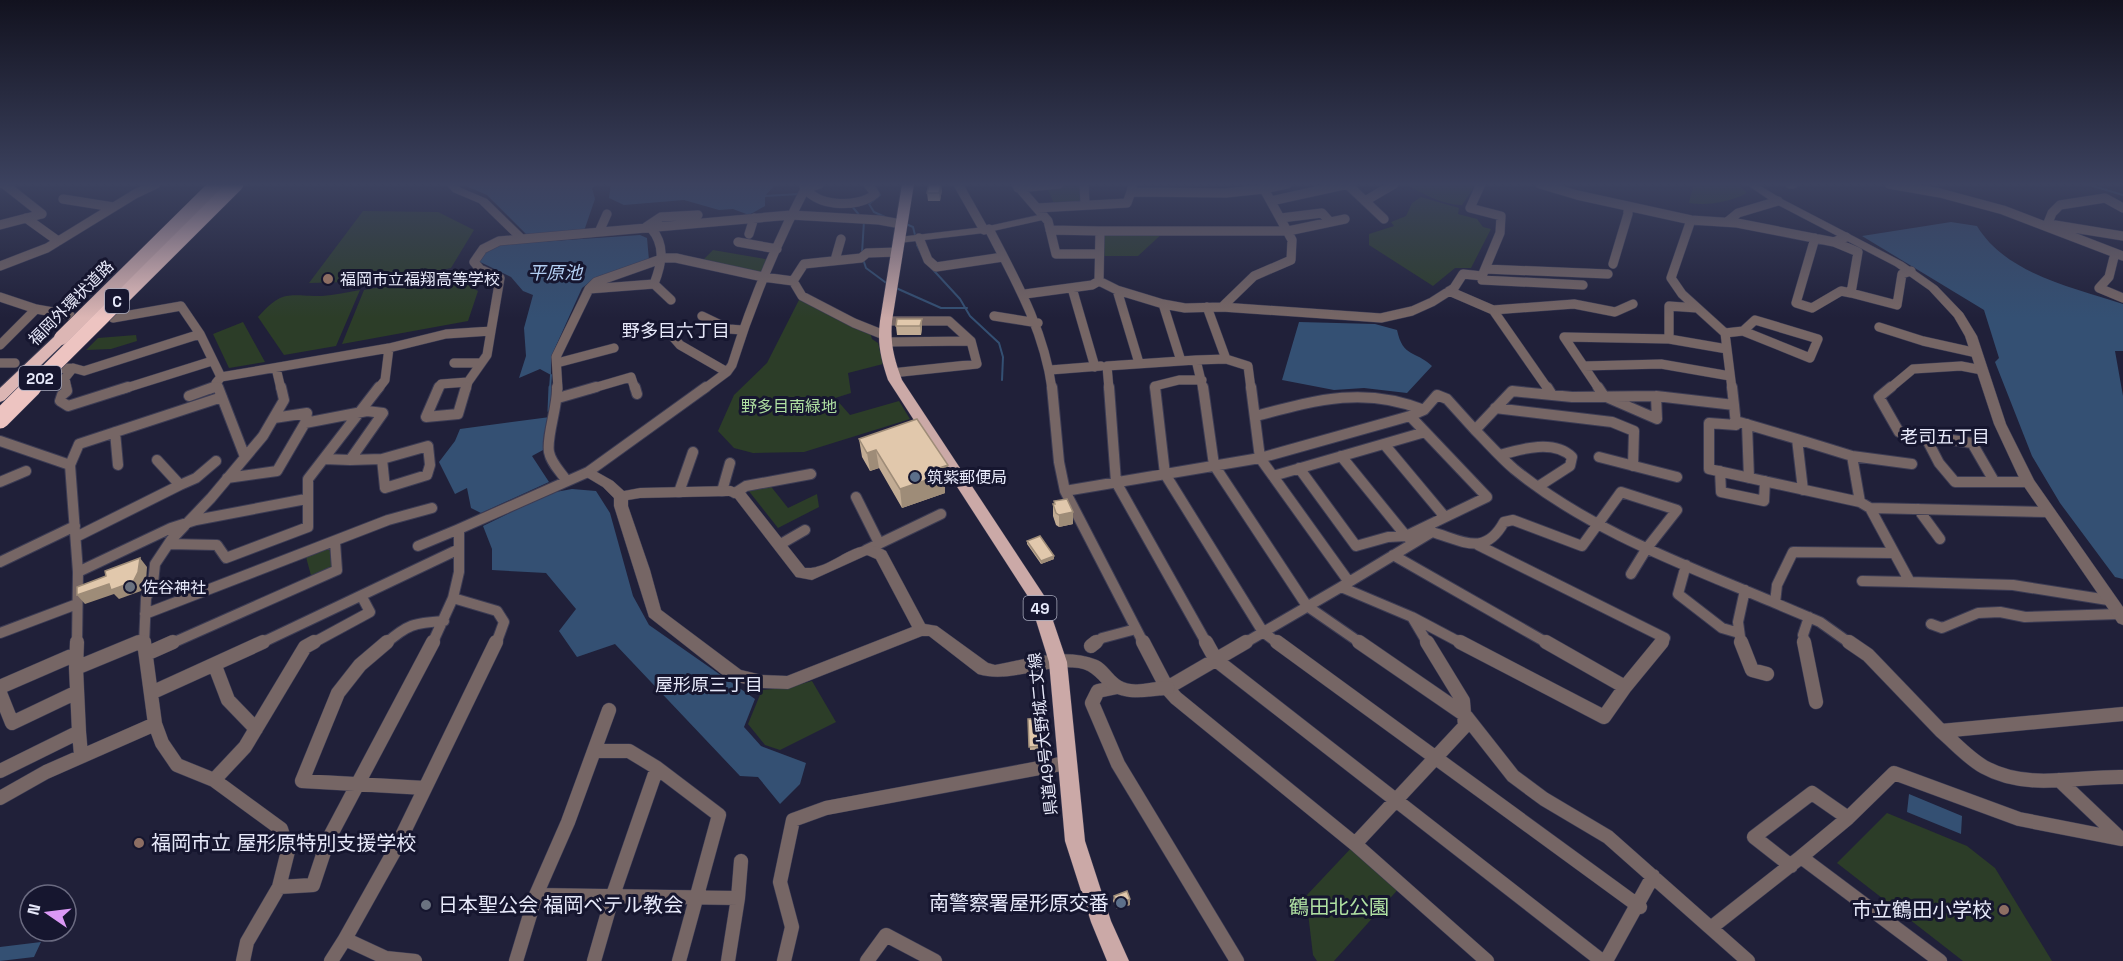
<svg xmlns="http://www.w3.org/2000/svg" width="2123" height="961" font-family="'Space Grotesk','Noto Sans JP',sans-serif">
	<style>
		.green { fill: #2c3d28 }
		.water { fill: #345073 }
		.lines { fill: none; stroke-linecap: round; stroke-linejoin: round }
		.stream-far1 { stroke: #345073; stroke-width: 2 }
		.stream { stroke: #345073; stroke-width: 3 }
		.minor-far2-casing { stroke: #3c3c54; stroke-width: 10 }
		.minor-far1-casing { stroke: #3c3c54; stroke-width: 12 }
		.minor-casing { stroke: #3c3c54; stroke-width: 15 }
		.tertiary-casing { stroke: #3c3c54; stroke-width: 1 }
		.primary-casing { stroke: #3c3c54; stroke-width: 1 }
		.trunk-casing { stroke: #3c3c54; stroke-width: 2 }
		.minor-far2 { stroke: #766665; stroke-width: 9 }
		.minor-far1 { stroke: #766665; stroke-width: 10 }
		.minor { stroke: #766665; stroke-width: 14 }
		.tertiary { fill: #766665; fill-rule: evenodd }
		.primary { fill: #cba9a7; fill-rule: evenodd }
		.trunk { fill: #dcb6b4; fill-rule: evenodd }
		.trunk-bridge-casing { stroke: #3c3c54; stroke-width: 15; stroke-linecap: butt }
		.motorway-bridge-far1-casing { stroke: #3c3c54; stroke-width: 16; stroke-linecap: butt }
		.motorway-bridge-casing { stroke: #3c3c54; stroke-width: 20; stroke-linecap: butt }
		.trunk-bridge { stroke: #dcb6b4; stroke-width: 14 }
		.motorway-bridge-far1 { stroke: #edc4c1; stroke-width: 15 }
		.motorway-bridge { stroke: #edc4c1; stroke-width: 19 }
		.wall { fill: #c2ac94 }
		.shaded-wall { fill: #9e8c78 }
		.building { fill: #e1c8ac; stroke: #9e8c78; stroke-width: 1.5 }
		.education-dot { fill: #8d6e63; stroke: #16162f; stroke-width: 2 }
		.service-dot { fill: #5c6f8a; stroke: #16162f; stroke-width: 2 }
		.worship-dot { fill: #6b7280; stroke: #16162f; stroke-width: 2 }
		.labels { text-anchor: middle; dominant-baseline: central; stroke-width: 6; stroke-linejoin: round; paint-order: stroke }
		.shield { fill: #16162f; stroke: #a8aabd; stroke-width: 1.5 }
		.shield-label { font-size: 15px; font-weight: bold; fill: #e7e9fa }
		.poi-label { font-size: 16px; fill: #e7e9fa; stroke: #16162f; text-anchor: start }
		.street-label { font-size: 16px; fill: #e7e9fa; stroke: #16162f }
		.park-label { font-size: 16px; fill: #afe0a2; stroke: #16162f }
		.water-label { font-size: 18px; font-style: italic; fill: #b4d0f4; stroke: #16162f }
		.neighbourhood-label { font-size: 18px; fill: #e7e9fa; stroke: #16162f }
		.near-poi-label { font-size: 20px; fill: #e7e9fa; stroke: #16162f; text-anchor: start }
		.near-park-label { font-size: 20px; fill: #afe0a2; stroke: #16162f }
	</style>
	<rect width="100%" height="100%" fill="#202039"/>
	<path class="green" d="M1059,184H1085V204L1055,206L1046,185Z
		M1405,184H1476L1462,205C1442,205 1422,193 1405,184Z
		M1690,184H1737L1747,193C1730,202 1708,206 1689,203L1693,187Z
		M1421,197L1459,208L1458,214L1477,219L1483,227L1491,229L1471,268H1455L1433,286L1369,245V234L1394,226L1391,222L1406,216L1412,203Z
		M363,211L438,212L474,230L451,268L385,281L309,283Z
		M1100,231H1165L1138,256H1099Z
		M713,250L771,260L763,277L700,263Z
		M450,275L478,291L468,321L342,344L364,290Z
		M360,290L336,346L284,355L258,317C283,289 287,296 322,296C334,295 348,292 360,290Z
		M800,298L870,332L872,339L878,343L883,364L848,373L851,393L835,398L850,415L899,401L910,419L804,452L753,453L734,448L718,431L734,395L767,363Z
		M243,322L265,362L229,368L213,334Z
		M136,335L137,341L111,349L86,350L98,338Z
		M769,484L788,508L817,494L819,507L778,528L748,490Z
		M329,548L333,565L328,572L312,579L306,557Z
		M812,681L836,722L780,750L765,745L748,724L762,690L786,688Z
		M1887,813L1967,846L1995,868L2052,961H1963L1837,863Z
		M1355,844L1401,886L1334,961H1317L1313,955L1306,896Z"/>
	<path class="water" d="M461,184H599L592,188L595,199L584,231L527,235L487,195Z
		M611,184H782L775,185L765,196V206L749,215L733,209L719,210L684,200L624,205L609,198Z
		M1951,222L1977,226C2006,274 2072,287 2123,304V351H2115L2123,396V579L2115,577L2060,503L2032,456L1995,362L1999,358L1984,310L1862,236Z
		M640,235L647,238L649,260L595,278L582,288L551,357V375L540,369L519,378L526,356L524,328L533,295L523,291L511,277L478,261L484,251L493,245Z
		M1299,322L1375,324L1397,330C1403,358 1415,350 1432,366L1407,393L1364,388L1334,390L1282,380Z
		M550,417L543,450L532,456L549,482L481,513L471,508L467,488L455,494L439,462L455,441L460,429Z
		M572,489L596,491L610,513L633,596L649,625L755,699L744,727L761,746L806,763L800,784L780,804L758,777L740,776L615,644L577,657L559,631L576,609L546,573L492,570V549L483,526L550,493Z
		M1909,794L1962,816L1961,834L1907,812Z
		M41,942L34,957L0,961V947Z"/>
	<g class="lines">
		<path class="stream-far1" d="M873,184L880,195L869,204L874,212L885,217
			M2086,184L2123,195
			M765,196L799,194
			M851,205L860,216
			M906,224L913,227L916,239
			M917,245L925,261L960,299L970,316L999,343L1003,357L1002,380
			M862,253L864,221
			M863,259L866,268L889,285
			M896,288L941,308H967
			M550,389L551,375"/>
		<path class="stream" d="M549,411L550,387"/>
		<g class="minor-far2-casing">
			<path id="minor-far2" d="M4,184L42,214
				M803,184C812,207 858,209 875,194L868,184
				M958,184L984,230
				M1016,184L1048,221L1056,254H1099
				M1084,184L1085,204
				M1133,184L1131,192L1226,193L1264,189
				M1347,184L1384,219
				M1540,184L1577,195L1691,220L1737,223L1834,242L1846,237
				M1790,184H1793
				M1889,184L1940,193L2003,210L2123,256
				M1018,188L1059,184
				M63,199L113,207
				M1271,201L1348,184
				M1365,201L1394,184
				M1037,208L1127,203L1131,192
				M26,218L58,241
				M1281,218L1322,213L1330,222
				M1691,220L1671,278L1682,294L1725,333L1732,389
				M1727,222L1738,213L1778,201
				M2048,223L2052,213L2060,205L2105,198L2123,208
				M0,225L42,214
				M2055,225L2123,236
				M646,227L661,217L698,215
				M651,228C666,246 662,263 654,284
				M989,229C1016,281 1044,330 1052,389
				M1050,230L1100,231L1099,281L1117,290L1163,304L1181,361L1196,360L1203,389
				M1100,231H1288L1345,219
				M599,232L607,214
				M749,234L754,218
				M919,238L928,260L936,267L1003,257
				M1815,238L1796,303L1812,308L1841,291L1851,293L1858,252L1834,242
				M738,242L777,249
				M2115,253L2109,277L2099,288L2123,298
				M835,260L841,239
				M1613,264L1628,214V206
				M0,266L47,248L135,194L156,184
				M1485,269L1608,274
				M1482,276V280L1583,285
				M793,281L802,296L854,323L884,335
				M1072,288L1095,367
				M589,289L654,284L671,300
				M1117,290L1139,363
				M1449,291L1493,310L1548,389
				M1851,293L1897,305L1902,274L1911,271
				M1025,294L1092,285L1099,281
				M0,297L36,309L0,345
				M1163,304L1185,308L1222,307L1254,276L1291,260L1292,240L1264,189L1287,184
				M1222,307L1381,318L1412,311L1432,302L1454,288L1463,274L1482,276L1500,233L1501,216L1470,208L1481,184
				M36,309L70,315
				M1493,310L1574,304L1615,312L1633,304
				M702,316L729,329L742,330
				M994,316L1038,323
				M113,318L181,306L200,334L221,377L389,348L446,334L491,331L500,278L480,269L474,262L483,249L499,241L791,215L879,220L901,224
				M1755,320L1818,339L1810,358L1743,331Z
				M886,321H949L971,341L977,364L892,373
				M1879,327L1923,341L1977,353
				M667,330L680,345L727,372
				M1725,333L1743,331
				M1669,339V306L1697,308
				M884,342L971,341
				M1226,359L1248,366L1251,389
				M1196,360L1226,359L1207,307
				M0,363H15
				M454,363H481
				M557,363L614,348
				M1584,366L1661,364L1730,376
				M276,368L281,389
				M49,369L73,368L84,371L200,334
				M1050,370L1101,366
				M468,382L487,355L491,331
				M67,389L65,378L73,368
				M123,389L212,361
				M210,389L217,386
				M218,389L216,383L221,377
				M378,389L385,380L389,348
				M438,389L441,384L468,382
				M466,389L468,382
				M558,389L556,357L589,289L596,282L664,258H676L763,277L793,281L804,264L861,258L867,253L898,252
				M590,389L631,377L635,389
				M704,389L727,372L732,365C751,304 775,246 805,189L819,184
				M1109,389L1107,366L1181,361
				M1155,389V386L1179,380H1202
				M1599,389L1564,337L1669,339L1727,349
				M1889,389L1913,369L1961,366L1982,370"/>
		</g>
		<g class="minor-far1-casing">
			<path id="minor-far1" d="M66,387L67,391L62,395L60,401L68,406L128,387
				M218,387L245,457
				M439,387L426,417L458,414L466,387
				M557,387C558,406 546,437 549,452C551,463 560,471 566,480
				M635,387L637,394
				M1052,387L1059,462L1065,491L1144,644
				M1109,387L1116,482L1207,644
				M1155,387L1165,474L1263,632L1279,644
				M1203,387L1214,465L1307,606L1362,644
				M1251,387L1260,458L1349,582L1341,587L1412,617L1428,644
				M1547,387L1552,395
				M1598,387L1604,396L1657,419L1656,396
				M1732,387L1734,405
				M1891,387L1879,397L1899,432
				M189,396L214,387
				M558,398L596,387
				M1495,408L1612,422L1634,431L1633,466
				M1256,416C1316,400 1364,386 1424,410
				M1410,416L1487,497L1406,536L1414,542
				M274,418L307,413L305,423
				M1736,421L1797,439L1803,490
				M1747,424L1749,478
				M1475,430C1488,443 1500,457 1514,469C1590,531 1685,565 1775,603L1777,585L1793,552L1894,553
				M115,432L118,465
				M1797,439L1852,456L1912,464
				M0,441L70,465L79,444L222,397
				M1384,444L1445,517
				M428,446L430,465L427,475L385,488L382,459Z
				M1500,455C1521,449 1554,439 1572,457L1570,466L1539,486
				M1341,456L1406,536
				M1852,456L1860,502
				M1599,457L1677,477
				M350,460L382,459
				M70,465L78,572
				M1299,468L1356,546L1388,537L1406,536
				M1720,471L1721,492L1764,501L1765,481
				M1273,476L1425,432
				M227,478L277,471L305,423L367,411L383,413L350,460L324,459
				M1994,481L1972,443L1925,436L1939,463L1955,482H2028
				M0,482L26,471
				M180,485L196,478L216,461
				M722,491L730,463
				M1065,491L1260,458L1410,416L1424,410L1437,395L1447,399L1475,430L1512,391L1572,397L1656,396L1734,405L1736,425L1709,423V469L1860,502L1870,508L2048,512
				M679,492L693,452
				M735,493L746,486L811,474
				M856,497L879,543
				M1870,508L1910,582L2013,585L2108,600
				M1918,509L1940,539
				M76,537L180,485L157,460
				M169,544L217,545L226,558L308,527V479L379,387
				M779,545L805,530
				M1478,545L1665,638L1660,644
				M418,546L459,529
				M459,549V572L453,598L497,611L504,622L496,644
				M866,550L941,514
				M1393,555L1549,644
				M0,562L75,526
				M1686,565L1678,594L1722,628L1739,633
				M1862,581L1910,582
				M1349,582L1432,532C1463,541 1485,557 1504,522L1513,520L1582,546L1621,492L1677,510L1647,548L1631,574
				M1775,603L1820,622L1851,644
				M145,614L388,520L432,508
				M1412,617L1463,644
				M1931,624L1942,628L1978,613L2000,612L2025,617L2119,614
				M0,633L77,604
				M77,644L78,572L171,528L196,520L306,499
				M135,644L144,640
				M144,644L146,598L153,583L155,564L171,540L211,498L263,436L284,400L281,387
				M170,644L337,570L335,542
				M259,644L459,549V529L588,472L706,387
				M311,644L370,612L362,597
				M385,644C408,624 414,623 444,621
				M432,644L453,598
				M1094,644L1102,638L1136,629
				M1243,644L1341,587
				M1741,644L1738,622L1745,590
				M1805,644L1803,635L1809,617"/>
		</g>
		<g class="minor-casing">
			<path id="minor" d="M77,642L76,668L139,642
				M144,642L155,724L162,743L177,765L214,780L281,829L288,851L279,887L247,942L243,961
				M387,642L360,665L338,693L302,781L425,788
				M1143,642L1167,688L1176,698L1355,844
				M1206,642L1216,660L1602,961
				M1277,642L1640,907
				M1359,642L1465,715L1513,776L1544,799L1608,837L1748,961
				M1427,642L1463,701L1465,726L1355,844L1487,961
				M1460,642L1604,717L1625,687L1546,642
				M1741,642L1752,670L1767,674
				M1804,642L1816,702
				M1849,642L1868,655L1941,731L2123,714
				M1091,646L1096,642
				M146,654L173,642
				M215,666L228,700L256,729
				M0,687L76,654
				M1117,687L1098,691L1092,703L1118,764L1237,961
				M1625,687L1662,642
				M1167,688L1246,642
				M0,693L12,723L77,692
				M151,693L263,642
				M1941,731C1955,743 1968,758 1984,767C2027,791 2077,776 2123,777
				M79,732L81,755
				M594,751H629L657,768L719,815L679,961
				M0,771L79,732L76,668
				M214,780L245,747L305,647L314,642
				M2059,780L2120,838
				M0,798L46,772L155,724
				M1801,857L1848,818L1894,773L2019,819L2121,839
				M1791,866L1754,837L1812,793L1848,818
				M279,887L313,885L328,840L433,642
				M536,895L738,898L728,961
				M738,898L741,861
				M1712,927L1801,857L1940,961
				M345,939L396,848L496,642
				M331,961L345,939L386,958L415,961
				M516,961L536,895L568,822L609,710
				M594,961L613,895L657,768
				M784,961L792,927L780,882L793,820L826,808L1066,763
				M867,961L886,935L935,961
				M1606,961L1653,876"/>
		</g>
		<g class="tertiary-casing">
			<path id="tertiary" d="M0,184H11L0,188Z
				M446,184H456L461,188L487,199L525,236V240H517L479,203L453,192Z
				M1746,184H1757L1782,199L1903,262L1937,286L1963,313L1977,336L2006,424L2034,480L2123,607V625L2118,623L2021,482L1994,424L1965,336L1954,317L1929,290L1895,266L1774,203Z
				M1043,214L1047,215V219L984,233L899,243L894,240L899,237L984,227Z
				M588,467L613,481L624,491L640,488L731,486L745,492L805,568C834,570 857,532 886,551L925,624L937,626L988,663L995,665C1028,659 1064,647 1097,660C1109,665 1114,680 1126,683C1141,688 1158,678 1173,683L1175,688L1173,693L1167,695C1148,696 1125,702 1109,689C1098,681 1093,670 1079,668C1046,663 1010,684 978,674L929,636H922L788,689L762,688L729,680L649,617L614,506V498L603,487L583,475L581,472ZM729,496L735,498L796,577L812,580L867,555L876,559L912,627L787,676L762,675L741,670L661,610L650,570L628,506V500L640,498Z"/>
		</g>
		<g class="primary-casing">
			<path id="primary" d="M902,184H914L892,321C890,343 894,359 902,380L1045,597L1067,662L1085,841L1111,921L1129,961H1107L1091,922L1065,841L1049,662L1029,598L888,380C881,359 877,343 880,321Z"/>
		</g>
		<g class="trunk-casing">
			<path id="trunk" d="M61,334L66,335L68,338L66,341L5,400L0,402V388L56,335Z"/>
		</g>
		<use href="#minor-far2" class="minor-far2"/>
		<use href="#minor-far1" class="minor-far1"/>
		<use href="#minor" class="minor"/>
		<use href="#tertiary" class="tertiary"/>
		<use href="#primary" class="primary"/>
		<use href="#trunk" class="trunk"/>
		<g class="trunk-bridge-casing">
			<path id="trunk-bridge" d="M61,338L217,184"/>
		</g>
		<g class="motorway-bridge-far1-casing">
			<path id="motorway-bridge-far1" d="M30,389L236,184"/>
		</g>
		<g class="motorway-bridge-casing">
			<path id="motorway-bridge" d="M0,419L32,387"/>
		</g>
		<use href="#trunk-bridge" class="trunk-bridge"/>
		<use href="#motorway-bridge-far1" class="motorway-bridge-far1"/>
		<use href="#motorway-bridge" class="motorway-bridge"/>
	</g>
	<path class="wall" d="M942,190L940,201H928L927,193Z
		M922,319V328L921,335H897L896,326Z
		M859,439L949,483L945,485V493L902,508L879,468L870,471L862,457Z
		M1054,501L1073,524L1059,527L1056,525L1053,516V504H1054Z
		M1027,541L1054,559L1041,564L1027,544Z
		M1047,718L1049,749L1030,750L1028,719Z
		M1114,896L1130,905L1117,909L1113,901Z"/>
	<path class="shaded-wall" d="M941,184L942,190L940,201L939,193Z
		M922,319V328L921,335L920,326Z
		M876,450L879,468L870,471L867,453Z
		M948,465L949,483L945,485V493L902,508L900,489L939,468Z
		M1073,512V524L1059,527V515Z
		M1054,556V559L1041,564V561Z
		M140,558L147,567L146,581L141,591L119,599L114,594L85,604L77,595Z
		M1130,899V905L1117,909V904Z"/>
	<path class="building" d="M929,184H941L939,193H927Z
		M897,319H922L920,326H896Z
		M917,419L948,465L939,468L944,474L900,489L876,450L867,453L859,439Z
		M1067,499L1073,512L1059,515L1056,513L1053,504H1055L1054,501Z
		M1040,536L1054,556L1041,561L1027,541Z
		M140,558L138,572L133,582L111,590L109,584L77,595V587L106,576L105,571Z
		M1047,718L1049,746L1029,747L1028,719Z
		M1127,891L1130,899L1117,904L1114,896Z"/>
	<linearGradient id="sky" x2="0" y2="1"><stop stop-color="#12121f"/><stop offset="0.58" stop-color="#3c425f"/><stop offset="1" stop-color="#3c425f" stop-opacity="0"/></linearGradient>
	<rect width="2123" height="318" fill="url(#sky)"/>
	<g class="education-dot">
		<circle cx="328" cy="279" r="6"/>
		<circle cx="139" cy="843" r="6"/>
		<circle cx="2004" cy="910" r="6"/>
	</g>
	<g class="service-dot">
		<circle cx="915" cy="477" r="6"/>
		<circle cx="1121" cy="903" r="6"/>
	</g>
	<g class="worship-dot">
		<circle cx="130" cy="587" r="6"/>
		<circle cx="426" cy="905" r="6"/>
	</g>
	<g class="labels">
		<g class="shield">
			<rect x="105" y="289" width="24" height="24" rx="4.5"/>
			<rect x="19" y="366" width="42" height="24" rx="4.5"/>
			<rect x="1023.5" y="596" width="33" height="24" rx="4.5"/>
		</g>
		<g class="shield-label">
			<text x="117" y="301">C</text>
			<text x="40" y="378">202</text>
			<text x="1040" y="608">49</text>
		</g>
		<g class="poi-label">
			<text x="340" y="279">福岡市立福翔高等学校</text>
			<text x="927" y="477">筑紫郵便局</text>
			<text x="142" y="587">佐谷神社</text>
		</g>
		<g class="street-label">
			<text transform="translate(71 303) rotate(-45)">福岡外環状道路</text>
			<text transform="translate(1043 734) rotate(-96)">県道49号大野城二丈線</text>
		</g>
		<g class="park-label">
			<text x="789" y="406">野多目南緑地</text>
		</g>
		<g class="water-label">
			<text x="555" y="272">平原池</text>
		</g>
		<g class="neighbourhood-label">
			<text x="676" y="330">野多目六丁目</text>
			<text x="1945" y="436">老司五丁目</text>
			<text x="709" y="684">屋形原三丁目</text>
		</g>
		<g class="near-poi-label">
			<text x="151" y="843">福岡市立 屋形原特別支援学校</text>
			<text x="1109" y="903" text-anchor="end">南警察署屋形原交番</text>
			<text x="438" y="905">日本聖公会 福岡ベテル教会</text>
			<text x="1992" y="910" text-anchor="end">市立鶴田小学校</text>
		</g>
		<g class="near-park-label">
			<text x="1339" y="907">鶴田北公園</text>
		</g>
	</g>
	<g transform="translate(48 913) rotate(284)"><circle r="28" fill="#16162f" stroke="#6a6a80" stroke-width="1.5"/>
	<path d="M0-4.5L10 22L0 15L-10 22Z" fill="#db99f5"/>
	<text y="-9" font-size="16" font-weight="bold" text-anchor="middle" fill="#e7e9fa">N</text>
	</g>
</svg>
